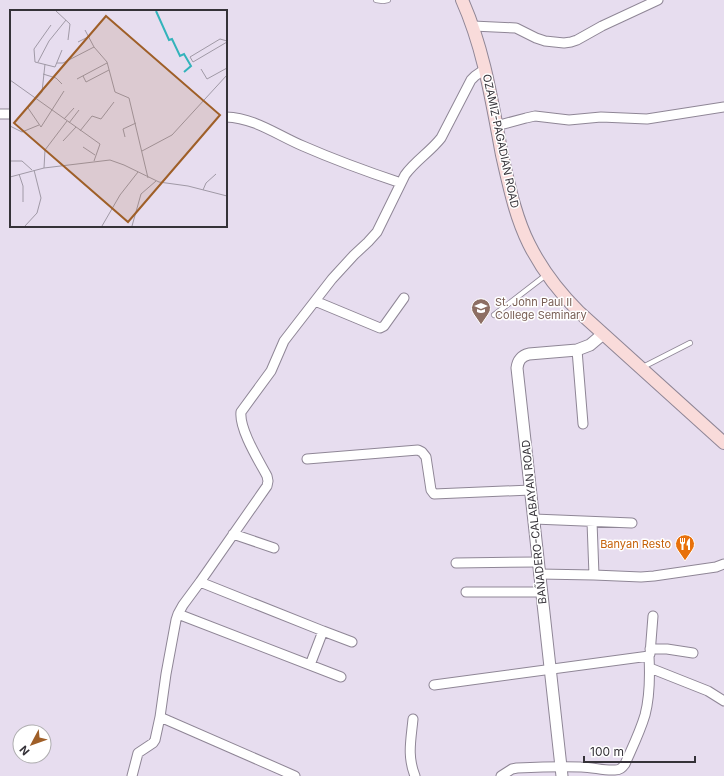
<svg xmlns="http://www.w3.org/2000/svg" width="724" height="776" font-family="Inter,sans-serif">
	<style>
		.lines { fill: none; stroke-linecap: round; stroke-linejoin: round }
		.service-casing { stroke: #8f8696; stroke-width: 6 }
		.minor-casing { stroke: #8f8696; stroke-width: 11 }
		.tertiary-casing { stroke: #8f8696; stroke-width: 13 }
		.secondary-casing { stroke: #8f8696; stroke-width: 14 }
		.service { stroke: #fff; stroke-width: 4.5 }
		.minor { stroke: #fff; stroke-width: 9 }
		.tertiary { stroke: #fff; stroke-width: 11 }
		.secondary { stroke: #f9dbda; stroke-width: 12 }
		.labels { text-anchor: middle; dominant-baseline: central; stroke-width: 3; stroke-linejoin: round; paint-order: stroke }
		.street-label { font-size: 11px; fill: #353238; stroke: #fff }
		.education-label { font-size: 11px; fill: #785e54; stroke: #fff; text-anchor: start }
		.food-label { font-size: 11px; fill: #c56008; stroke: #fff; text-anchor: end }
		.inset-river { fill: none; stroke: #33b3bb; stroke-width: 2 }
		.inset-road { fill: none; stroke: #a099a6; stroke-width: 1 }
		.view { fill: #9f5f28; fill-opacity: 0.15; stroke: #9f5f28; stroke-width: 2 }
		.inset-edge { fill: none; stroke: #353238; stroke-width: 2 }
	</style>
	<rect width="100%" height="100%" fill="#e7ddef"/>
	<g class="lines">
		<g class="service-casing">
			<path id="service" d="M376,0L383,1L388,0
				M494,315L546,275
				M641,368L690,343"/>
		</g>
		<g class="minor-casing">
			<path id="minor" d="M473,26L516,28L536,38L545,41L564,43L571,42L577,40L602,26L658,0
				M0,114H11
				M226,117C255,118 277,135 303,146C335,160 368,172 401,183
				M496,126L526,118L535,116L569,120L601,117L647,119L724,107
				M315,301L380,328L384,326L404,298
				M577,350L583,424
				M307,459L418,450L422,452L426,457L431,490L434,494L531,490
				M534,519L632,523
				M592,522L594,575
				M233,534L274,548
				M456,563L538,562
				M539,574L594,575L641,577L654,576L716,567L724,564
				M200,582L323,631L310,665
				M466,592H542
				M178,614L341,677
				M323,631L352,642
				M650,649H667L693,653
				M650,654L653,616
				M650,668L708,691L724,701
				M434,685L649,656C650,675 650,696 645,715C640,732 632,748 625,764C622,768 620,770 615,770C604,771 593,767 581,767C560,766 538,767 517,768L512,769L501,776
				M413,719C411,740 407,756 415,776
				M132,776L138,753L153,743L155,740L160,717
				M295,776L160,717L166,674L176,620L178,614L183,605L200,582L267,486L268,481L267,476C259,461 239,429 241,412L271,371L284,341L294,328L332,279L354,255L368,242L377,232L405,175C415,161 430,152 441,138L471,80L475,76L485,69"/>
		</g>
		<g class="tertiary-casing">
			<path id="tertiary" d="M562,776L517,368C518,360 521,356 529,354L577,350L590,345L603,334"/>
		</g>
		<g class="secondary-casing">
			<path id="secondary" d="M462,0C484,49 492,102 502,155C509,185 515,216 529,244C542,270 559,292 579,312L724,443"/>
		</g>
		<use href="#service" class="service"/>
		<use href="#minor" class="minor"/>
		<use href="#tertiary" class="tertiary"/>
		<use href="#secondary" class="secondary"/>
	</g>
	<defs>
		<g id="university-pin" transform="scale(1)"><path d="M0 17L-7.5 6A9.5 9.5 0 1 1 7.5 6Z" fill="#8d6e63" stroke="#fff"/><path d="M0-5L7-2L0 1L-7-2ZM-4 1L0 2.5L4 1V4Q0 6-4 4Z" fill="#fff"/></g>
		<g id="restaurant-pin" transform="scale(1)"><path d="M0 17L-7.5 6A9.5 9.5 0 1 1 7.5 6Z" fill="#e8710a" stroke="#fff"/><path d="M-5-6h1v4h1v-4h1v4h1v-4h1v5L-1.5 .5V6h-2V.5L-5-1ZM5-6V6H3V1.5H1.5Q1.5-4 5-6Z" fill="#fff"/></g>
	</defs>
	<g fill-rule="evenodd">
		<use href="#university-pin" x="481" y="308"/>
		<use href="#restaurant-pin" x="685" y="544"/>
	</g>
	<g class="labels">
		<g class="street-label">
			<text transform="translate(501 141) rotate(78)">OZAMIZ-PAGADIAN ROAD</text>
			<text transform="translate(534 522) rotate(-96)">BAÑADERO-CALABAYAN ROAD</text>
		</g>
		<g class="education-label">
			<text x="495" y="302">St. John Paul II<tspan x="495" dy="13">College Seminary</tspan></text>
		</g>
		<g class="food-label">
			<text x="671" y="544">Banyan Resto</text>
		</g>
	</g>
	<g transform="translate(10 10)">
		<rect width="217" height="217" fill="#e7ddef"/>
		<path class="inset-river" d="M146,1L159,30L162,29L170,46L174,44L181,56L174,62"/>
		<path class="inset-road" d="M46,1L60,14L58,30M41,15L24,39L25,52L45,57L52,40M75,20L84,37M217,31L210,29L180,47L183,52L217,32M68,32L80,26M28,52L39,31L56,10M47,53H53L84,37L97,52L105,82L119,88L138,168M35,54L32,82L18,98L31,117L54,81M191,59L197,69L217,58M33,64L46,68L52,74M73,66L76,72L99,60M67,69L97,53M0,70L90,134L84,151M54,109L64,98M59,113L69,100M0,116L12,122L29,115M70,121L82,106L91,109L104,92M115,127L113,119L126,113M53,131L66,117M73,137L85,145M132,141L162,125L217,65M0,151H12L22,160M34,158L35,140L57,111M9,164L13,176V192M0,167L34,158L100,150L114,155L149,172L178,176L217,186M193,180L196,173L206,164M15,216L27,203L31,188L24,160M92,216L110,185L128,162M122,216L131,184L146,171"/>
		<path class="view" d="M96,6L210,105L118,212L4,113Z"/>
		<rect width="217" height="217" class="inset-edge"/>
	</g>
	<g transform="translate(32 744) rotate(229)"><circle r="19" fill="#ffffff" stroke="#aeadaf"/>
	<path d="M0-3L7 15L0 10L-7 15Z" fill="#9f5f28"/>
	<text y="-6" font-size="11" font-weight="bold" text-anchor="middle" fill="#353238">N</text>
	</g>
	<path d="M584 756v6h111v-6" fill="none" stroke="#353238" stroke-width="2"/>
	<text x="590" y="756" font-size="12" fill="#353238" stroke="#ffffff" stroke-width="3" paint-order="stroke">100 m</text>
</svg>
